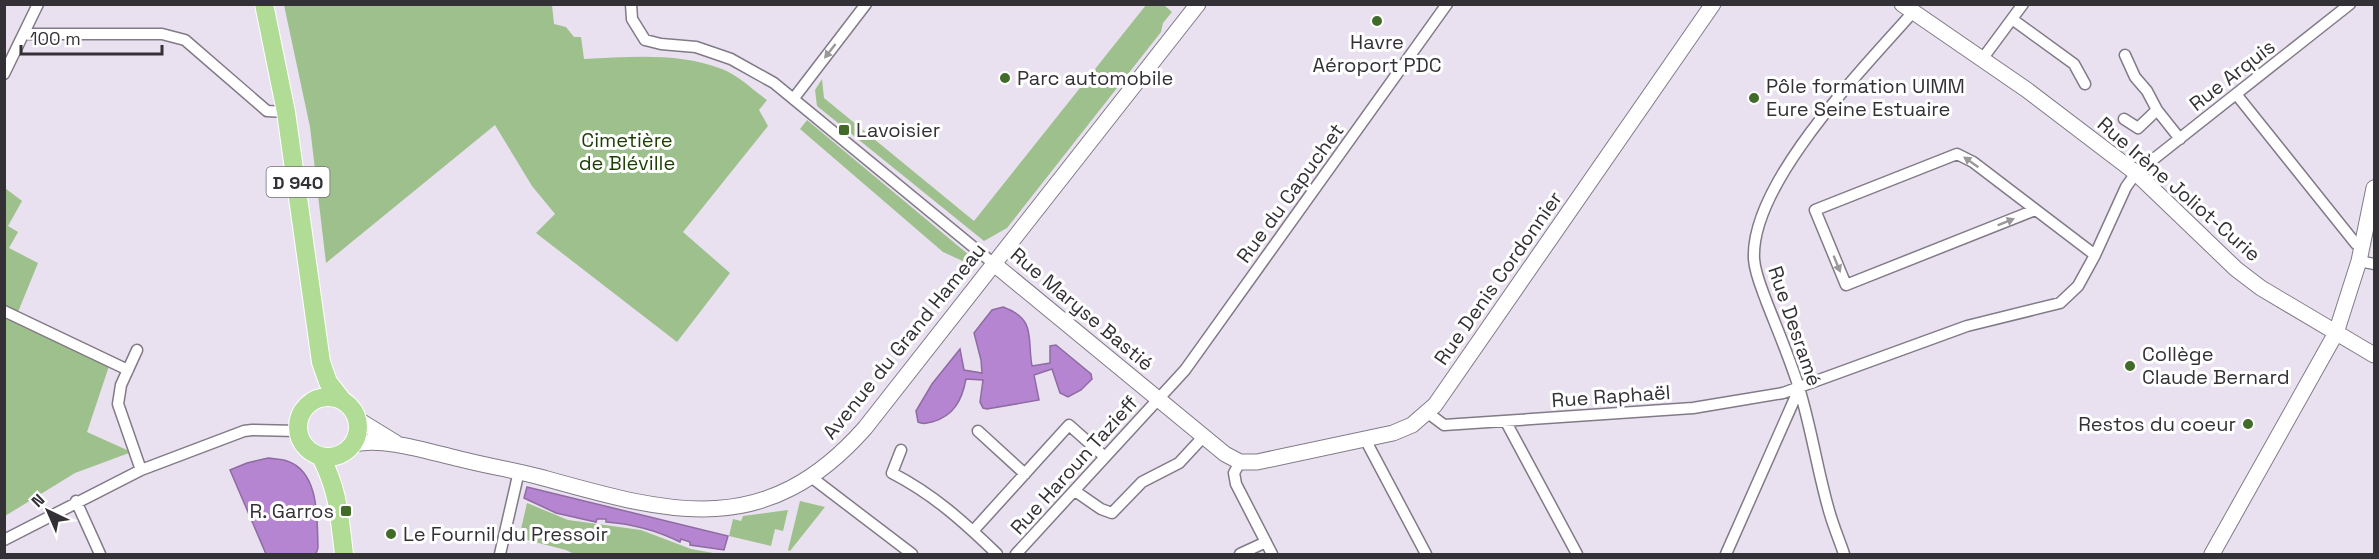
<svg xmlns="http://www.w3.org/2000/svg" width="2379" height="559" font-family="'Space Grotesk',sans-serif">
	<style>
		.green { fill: #9dc08c }
		.water { fill: #b585d1; stroke: #8e6ca2; stroke-width: 1.5 }
		.lines { fill: none; stroke-linecap: round; stroke-linejoin: round }
		.street-casing { stroke: #827a87; stroke-width: 13 }
		.secondary-casing { stroke: #827a87; stroke-width: 17 }
		.primary-casing { stroke: #fff; stroke-width: 20 }
		.street { stroke: #fff; stroke-width: 10 }
		.secondary { stroke: #fff; stroke-width: 15 }
		.primary { stroke: #b0dc95; stroke-width: 18 }
		.oneway { fill: #9a989a }
		.poi-dot { fill: #416b28; stroke: #fff; stroke-width: 2 }
		.labels { text-anchor: middle; dominant-baseline: central; stroke-width: 6; stroke-linejoin: round; paint-order: stroke }
		.shield { fill: #fff; stroke: #716f72; stroke-width: 1.5 }
		.shield-label { font-size: 18px; font-weight: bold; fill: #343136 }
		.poi-label { font-size: 20px; fill: #343136; stroke: #fff; text-anchor: start }
		.street-label { font-size: 20px; fill: #343136; stroke: #fff }
		.park-label { font-size: 20px; fill: #1c3d04; stroke: #fff }
	</style>
	<rect width="100%" height="100%" fill="#eae1f0"/>
	<path class="green" d="M284,5H552L554,24L566,27L574,37H581L584,59C629,57 678,52 722,69C738,75 753,90 767,100L759,110L768,126L683,232L730,273L677,342L536,233L555,214L532,186L495,125L326,263L310,127Z
		M1146,5H1164L1172,12L1163,23L1161,32L1007,228L984,241L817,106L815,90L822,79L824,98L974,221Z
		M807,120L969,255L967,263L943,252L800,129Z
		M5,188L22,201L8,226L18,232L9,248L38,263L18,312L109,366L87,432L127,450L129,453L75,473L5,516Z
		M800,501L825,507L790,551L788,550Z
		M527,503L568,520L641,530L691,549L719,554H574L566,550L519,538Z
		M788,510L783,531L775,529L771,546L729,536L733,519L741,521L743,516Z"/>
	<path class="water" d="M1003,307C1037,319 1027,339 1032,366L1050,363V346L1056,345L1091,374L1092,379L1081,390L1068,397L1060,393L1052,369L1034,375L1039,400L987,409L983,408L980,402L983,380L966,379C962,400 954,416 932,422C926,423 924,425 918,422L916,411L932,384L960,349L964,370L982,373L981,360L974,333L992,310Z
		M268,458C274,459 281,459 287,461C320,472 317,520 318,548L316,554H266L230,470L247,463Z
		M527,487L728,536L724,550L690,545V542L681,539L680,542C656,530 633,524 606,522V519H597L596,522L556,513L524,498Z"/>
	<g class="lines">
		<g class="street-casing">
			<path id="street" d="M631,4L632,19L645,40L661,44L696,47L731,59L774,83L994,264
				M2012,19L2074,64L2085,84
				M24,34H162L185,40L267,111L286,112
				M2125,55L2135,77L2147,91L2157,110L2180,139
				M1983,58L2023,4
				M4,74L38,4
				M2236,94L2356,244L2363,247
				M794,98L866,4
				M2124,119L2138,128L2157,110
				M2035,210L1846,285L1815,210L1957,154L1973,162L2095,255
				M2359,261L2374,264
				M4,311L128,370
				M137,350L121,385L118,404L141,470
				M1428,413L1444,425L1693,408L1783,393L1967,326L2060,303L2078,286L2095,255L2126,187L2136,173L2350,4
				M1506,422L1577,554
				M978,431L1025,474
				M1365,439L1426,554
				M901,450L892,473C933,494 964,522 997,554
				M1240,462L1234,473L1236,484L1272,554
				M811,477L912,554
				M1075,491L1101,509L1112,513L1142,482L1179,463L1204,436
				M76,501L100,554
				M973,531L1069,425L1105,457
				M4,540L141,470L244,431L252,430L298,431
				M500,554L519,471
				M1016,554L1185,370L1447,4
				M1240,554L1266,542
				M1726,554L1799,389
				M1844,554C1839,539 1832,523 1828,507C1817,468 1811,427 1799,388C1790,359 1778,331 1767,303C1762,289 1755,274 1754,259C1750,183 1865,67 1913,12"/>
		</g>
		<g class="secondary-casing">
			<path id="secondary" d="M1902,4L2027,90L2136,173L2236,269L2261,288L2374,355
				M994,264L1225,454L1240,462H1257L1393,433L1412,425L1435,405L1713,4
				M357,419L396,443
				M354,444C385,437 429,452 460,459C487,466 514,470 540,477C669,513 764,542 865,428L1198,4
				M2212,554L2336,333L2359,261L2374,188"/>
		</g>
		<g class="primary-casing">
			<path id="primary" d="M264,4L286,112L321,362L328,382L342,400
				M298 427a30 30 0 1 1 60 0a30 30 0 1 1-60 0Z
				M321,457C339,493 339,515 344,554"/>
		</g>
		<use href="#street" class="street"/>
		<use href="#secondary" class="secondary"/>
		<use href="#primary" class="primary"/>
	</g>
	<defs><path id="oneway-solid" d="M-6-.8H1V-3.2L6.5 0L1 3.2V.8H-6Z" transform="scale(1.5)"/></defs>
	<g class="oneway">
		<use href="#oneway-solid" transform="translate(830 51) rotate(128)"/>
		<use href="#oneway-solid" transform="translate(1971 162) rotate(-145)"/>
		<use href="#oneway-solid" transform="translate(2006 222) rotate(-22)"/>
		<use href="#oneway-solid" transform="translate(1837 264) rotate(68)"/>
	</g>
	<g class="poi-dot">
		<circle cx="1377" cy="21" r="6"/>
		<circle cx="1005" cy="78" r="6"/>
		<circle cx="1754" cy="98" r="6"/>
		<rect x="838" y="124" width="12" height="12" rx="3"/>
		<circle cx="2130" cy="366" r="6"/>
		<circle cx="2248" cy="424" r="6"/>
		<rect x="340" y="505" width="12" height="12" rx="3"/>
		<circle cx="391" cy="534" r="6"/>
	</g>
	<g class="labels">
		<rect class="shield" x="266.5" y="167" width="63" height="30" rx="4.5"/>
		<g class="shield-label">
			<text x="298" y="182">D 940</text>
		</g>
		<g class="poi-label">
			<text x="1377" y="42" text-anchor="middle">Havre<tspan x="1377" dy="23">Aéroport PDC</tspan></text>
			<text x="1017" y="78">Parc automobile</text>
			<text x="1766" y="86">Pôle formation UIMM<tspan x="1766" dy="23">Eure Seine Estuaire</tspan></text>
			<text x="856" y="130">Lavoisier</text>
			<text x="2142" y="354">Collège<tspan x="2142" dy="23">Claude Bernard</tspan></text>
			<text x="2236" y="424" text-anchor="end">Restos du coeur</text>
			<text x="334" y="511" text-anchor="end">R. Garros</text>
			<text x="403" y="534">Le Fournil du Pressoir</text>
		</g>
		<g class="street-label">
			<text transform="translate(2232 75) rotate(-38)">Rue Arquis</text>
			<text transform="translate(2179 189) rotate(41)">Rue Irène Joliot-Curie</text>
			<text transform="translate(1290 193) rotate(-54)">Rue du Capuchet</text>
			<text transform="translate(1498 278) rotate(-55)">Rue Denis Cordonnier</text>
			<text transform="translate(1082 309) rotate(40)">Rue Maryse Bastié</text>
			<text transform="translate(1795 326) rotate(71)">Rue Desramé</text>
			<text transform="translate(904 341) rotate(-51)">Avenue du Grand Hameau</text>
			<text transform="translate(1611 396) rotate(-4)">Rue Raphaël</text>
			<text transform="translate(1074 465) rotate(-48)">Rue Haroun Tazieff</text>
		</g>
		<g class="park-label">
			<text x="627" y="140">Cimetière<tspan x="627" dy="23">de Bléville</tspan></text>
		</g>
	</g>
	<rect width="2379" height="559" fill="none" stroke="#343136" stroke-width="12"/>
	<g transform="translate(48 511) rotate(316)" stroke="#ffffff" stroke-width="4.5" paint-order="stroke">
	<path d="M0-4.5L10 22L0 15L-10 22Z" fill="#343136"/>
	<text y="-9" font-size="16" font-weight="bold" text-anchor="middle" fill="#343136">N</text>
	</g>
	<path d="M21 45v9h141v-9" fill="none" stroke="#343136" stroke-width="3"/>
	<text x="30" y="45" font-size="18" fill="#343136" stroke="#ffffff" stroke-width="4.5" paint-order="stroke">100 m</text>
</svg>
